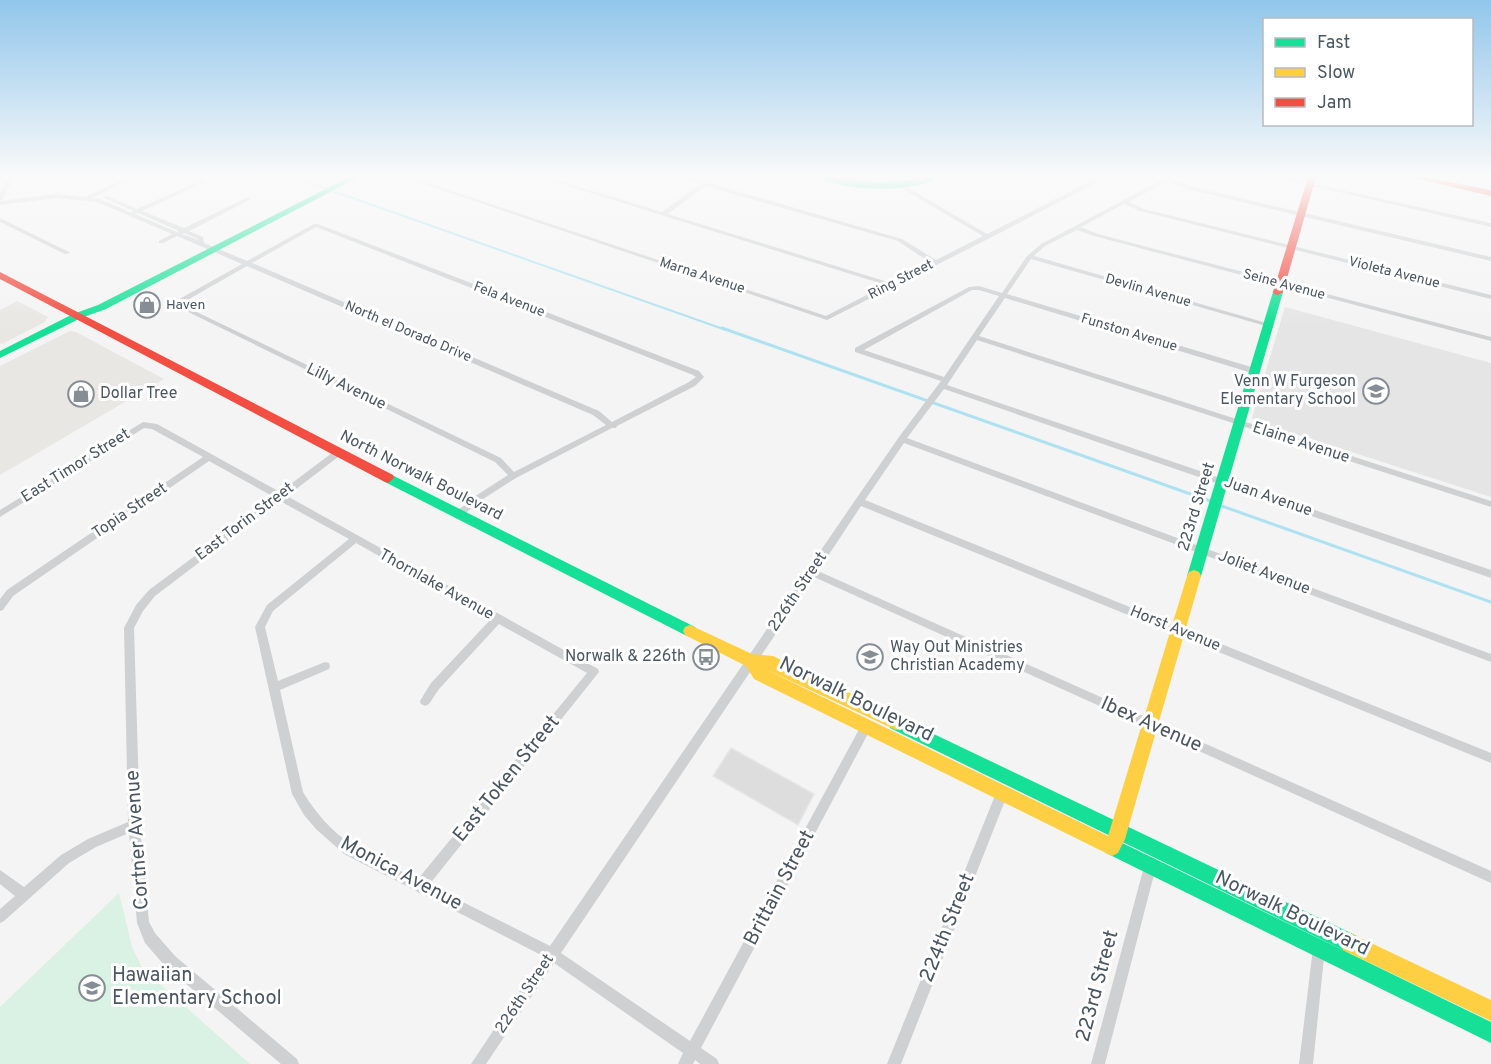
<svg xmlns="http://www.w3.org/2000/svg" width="1491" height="1064" font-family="Overpass,sans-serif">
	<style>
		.commercial { fill: #e8e7e3 }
		.education { fill: #e6e5e6 }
		.green { fill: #d9f2e3 }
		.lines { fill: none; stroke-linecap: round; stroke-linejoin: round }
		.stream-far1 { stroke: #aee2f0; stroke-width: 2 }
		.stream { stroke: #aee2f0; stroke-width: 3 }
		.building { fill: #ddddde; stroke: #e5e6e7; stroke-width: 1.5 }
		.street { fill: #ced0d2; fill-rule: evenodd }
		.fast { fill: #16e098; fill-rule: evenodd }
		.slow { fill: #ffcf43; fill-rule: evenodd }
		.jam { fill: #f24e42; fill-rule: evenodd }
		.labels { text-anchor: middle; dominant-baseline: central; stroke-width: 6; stroke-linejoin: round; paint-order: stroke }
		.far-street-label { font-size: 14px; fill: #4a5661; stroke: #fff }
		.far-poi-label { font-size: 14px; fill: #4a5661; stroke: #fff; text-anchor: start }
		.poi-label { font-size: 16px; fill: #4a5661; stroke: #fff; text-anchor: end }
		.street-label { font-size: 16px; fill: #4a5661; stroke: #fff }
		.near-street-label { font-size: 20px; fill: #4a5661; stroke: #fff }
		.near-poi-label { font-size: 20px; fill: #4a5661; stroke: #fff; text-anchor: start }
	</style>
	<rect width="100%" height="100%" fill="#f4f4f4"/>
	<path class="commercial" d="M17,301L48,317L45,322L2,344L0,343V310Z
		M70,331L76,332L164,379L0,475V366Z"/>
	<path class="education" d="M1285,307L1491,363V497L1258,422L1252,418Z"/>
	<path class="green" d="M119,893L132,947L143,969L250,1064H0V1007Z"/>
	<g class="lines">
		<path class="stream-far1" d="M293,177L726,330
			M1455,177L1491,181"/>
		<path class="stream" d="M722,328L1213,502
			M1219,505L1491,602"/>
	</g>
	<path class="building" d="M731,748L814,794L798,825L713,776Z"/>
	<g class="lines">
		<path class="street" d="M8,177H14L3,199L0,201V193Z
			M128,177H135L92,198L100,199L132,213L133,211L102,197L107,196L137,209L199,181H203V183L142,211L184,228L246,198H250V200L189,231L203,237L204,243L247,261L314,224H318L699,371L704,377L695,386L617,426L616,428H612L516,478L483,499L462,516H456L455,514L456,512L477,495L508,475L495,462L176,306V301L242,264L177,236L163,243H159V241L172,234L97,202L56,198L0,205V201L56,194L85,197ZM138,213L179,231L177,232L135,214ZM316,227L693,375L696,377L689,382L612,422L599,411L252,263ZM184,233L198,239V240L182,234ZM247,266L593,415L606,425L514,472L501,458L182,305V303Z
			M403,177H410L826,316L886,285L539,177H547L662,212L700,184L679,178L678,177H686L703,182L710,177H716L709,183L902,239L936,260L983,236L901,188V186H905L987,234L1089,182L1077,178L1076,177H1083L1093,180L1100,177H1107L990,238L827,320ZM705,186L898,241L931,263L891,283L668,214Z
			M968,177H975L982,180L979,182Z
			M1167,177H1174L1172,179L1189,186L1491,257V261L1187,189L1167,181L1129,202L1144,209L1491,295V299L1140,211L1124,204L1081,227L1098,234L1491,337V341L1094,236L1077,230L1045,246L1034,256L1270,324L1272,325L1268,327L1266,326L1031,259L1007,294L1258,369V373H1252L1005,298L979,336L1491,501V507L977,340L947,385L1491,570V578L944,389L907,438L1491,654V662L904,443L865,500L1491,753V763L861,506L818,571L1491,871V883L814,577L561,953L690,1041L863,722L867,720L871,722L872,725L871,728L701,1048L717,1059L719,1064H700L695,1060L693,1064H678L683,1053L554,963L486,1064H471L543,956L344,854L316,829L304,815L292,794L255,627L267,605L349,539L280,501L155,596L143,611L134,628L140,825L149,922L155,933L175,956L297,1059L299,1064H281L165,966L145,943L137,923L129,833L96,847L69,863L4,921L0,923V909L15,896L0,884V870L24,887L61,855L88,839L128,822L124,628L136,605L149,590L274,497L209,461L13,596L3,610L0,611V599L7,590L203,457L152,429L144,428L0,517V510L143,422L157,424L280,492L336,450H342L343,452L342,454L287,496L598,669L599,672L429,885L550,946L856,499L899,437L941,381L855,352V348L969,287L979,286L1002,293L1027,256L1041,244ZM972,290H979L999,296L944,377L864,350ZM356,543L491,619L431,683L420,701L421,704L425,706L429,704L439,689L499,624L587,673L418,879C397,869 369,857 351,844C331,831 315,812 303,792L280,690L329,669L330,666L329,663L325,662L278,681L265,627L273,611Z
			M1273,177H1282L1491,223V227Z
			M0,218L69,252L70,253L65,254L0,222Z
			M1002,787L1006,789L1008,793L901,1064H887L996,793L998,789Z
			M1151,857L1155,859L1157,863L1105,1064H1091L1145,863L1147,859Z
			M1319,942L1324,943L1325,948L1313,1064H1299L1313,948L1314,943Z"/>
		<path class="fast" d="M349,177H359L106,309L81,318L0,358V351L73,314L98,305Z
			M819,177H832L879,183L939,177C917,193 842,192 819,177Z
			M1278,289L1283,292L1201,576L1199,580H1189L1187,576L1273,292Z
			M388,473L695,627L697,631L695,635L690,637L685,635L383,481L382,478L383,475Z
			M896,716L1357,936L1360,943L1357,950L1350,953L1343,950L890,728L888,723L890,718Z
			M1112,838L1491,1022V1043L1106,853L1103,847L1106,841Z"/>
		<path class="slow" d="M1194,570L1199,572L1201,576L1125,839L1118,853L1112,856L754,679L746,666L685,635L683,631L685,627L690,625L752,654L773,656L902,718L904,723L902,728L896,730L763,668L1108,836L1187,576L1189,572Z
			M1350,933L1491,1000V1021L1343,950L1340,943L1343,936Z"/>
		<path class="jam" d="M1308,177H1316L1283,292L1278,295L1274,294L1273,292Z
			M1410,177H1424L1491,190V196Z
			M0,272L393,475L394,478L388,483L383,481L0,279Z"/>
	</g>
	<linearGradient id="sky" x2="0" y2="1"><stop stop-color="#91c6eb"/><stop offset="0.54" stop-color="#fafafa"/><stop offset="1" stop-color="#fafafa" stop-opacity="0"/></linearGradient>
	<rect width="1491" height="326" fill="url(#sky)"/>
	<defs>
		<g id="shop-ring" transform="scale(1.35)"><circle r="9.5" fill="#fff" stroke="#868d94" stroke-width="1.5"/><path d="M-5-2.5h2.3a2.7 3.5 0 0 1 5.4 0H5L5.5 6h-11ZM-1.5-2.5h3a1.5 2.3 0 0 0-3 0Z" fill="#868d94"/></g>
		<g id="school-ring" transform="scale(1.35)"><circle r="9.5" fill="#fff" stroke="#868d94" stroke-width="1.5"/><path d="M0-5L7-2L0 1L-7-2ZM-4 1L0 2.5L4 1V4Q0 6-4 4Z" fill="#868d94"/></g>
		<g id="bus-ring" transform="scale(1.35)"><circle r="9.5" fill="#fff" stroke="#868d94" stroke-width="1.5"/><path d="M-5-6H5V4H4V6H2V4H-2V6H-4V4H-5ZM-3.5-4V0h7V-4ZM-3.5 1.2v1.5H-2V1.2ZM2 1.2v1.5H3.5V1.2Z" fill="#868d94"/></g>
	</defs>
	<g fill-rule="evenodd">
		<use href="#shop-ring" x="147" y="305"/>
		<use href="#school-ring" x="1376" y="391"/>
		<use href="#shop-ring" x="81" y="394"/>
		<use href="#bus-ring" x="706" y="657"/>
		<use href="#school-ring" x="870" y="657"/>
		<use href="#school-ring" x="92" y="988"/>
	</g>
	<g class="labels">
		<g class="far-street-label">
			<text transform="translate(1394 273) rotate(14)">Violeta Avenue</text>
			<text transform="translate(702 276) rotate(18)">Marna Avenue</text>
			<text transform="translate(901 280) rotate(-27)">Ring Street</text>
			<text transform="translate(1284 285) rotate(15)">Seine Avenue</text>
			<text transform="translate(1148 291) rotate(16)">Devlin Avenue</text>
			<text transform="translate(509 300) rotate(21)">Fela Avenue</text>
			<text transform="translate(408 332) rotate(23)">North el Dorado Drive</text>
			<text transform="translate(1129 333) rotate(17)">Funston Avenue</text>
		</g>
		<g class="far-poi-label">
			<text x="166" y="305">Haven</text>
		</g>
		<g class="poi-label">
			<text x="1356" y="382">Venn W Furgeson<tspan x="1356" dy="18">Elementary School</tspan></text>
			<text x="100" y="394" text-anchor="start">Dollar Tree</text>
			<text x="890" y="648" text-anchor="start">Way Out Ministries<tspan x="890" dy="18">Christian Academy</tspan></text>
			<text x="686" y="657">Norwalk &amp; 226th</text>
		</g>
		<g class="street-label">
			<text transform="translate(346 387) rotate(26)">Lilly Avenue</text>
			<text transform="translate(1301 443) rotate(18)">Elaine Avenue</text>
			<text transform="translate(76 466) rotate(-32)">East Timor Street</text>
			<text transform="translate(421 476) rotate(27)">North Norwalk Boulevard</text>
			<text transform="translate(1268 497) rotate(19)">Juan Avenue</text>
			<text transform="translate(1197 507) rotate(-73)">223rd Street</text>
			<text transform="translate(130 511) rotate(-34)">Topia Street</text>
			<text transform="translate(245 522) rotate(-37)">East Torin Street</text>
			<text transform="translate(1264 573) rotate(21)">Joliet Avenue</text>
			<text transform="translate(436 585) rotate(29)">Thornlake Avenue</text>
			<text transform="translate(798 592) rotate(-56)">226th Street</text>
			<text transform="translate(1175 629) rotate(22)">Horst Avenue</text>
			<text transform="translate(525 994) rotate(-56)">226th Street</text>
		</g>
		<g class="near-street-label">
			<text transform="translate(856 700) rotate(26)">Norwalk Boulevard</text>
			<text transform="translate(1151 725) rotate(24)">Ibex Avenue</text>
			<text transform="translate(507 779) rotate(-51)">East Token Street</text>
			<text transform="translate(138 840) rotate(-94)">Cortner Avenue</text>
			<text transform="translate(401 874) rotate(28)">Monica Avenue</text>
			<text transform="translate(780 888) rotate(-62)">Brittain Street</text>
			<text transform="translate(1292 914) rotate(26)">Norwalk Boulevard</text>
			<text transform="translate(948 928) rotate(-68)">224th Street</text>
			<text transform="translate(1098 986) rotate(-75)">223rd Street</text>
		</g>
		<g class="near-poi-label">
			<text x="112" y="976">Hawaiian<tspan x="112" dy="23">Elementary School</tspan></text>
		</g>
	</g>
	<rect x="1263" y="18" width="210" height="108" fill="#ffffff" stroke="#b7bbc0" stroke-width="1.5"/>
	<rect x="1275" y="38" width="30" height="9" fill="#16e098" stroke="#b7bbc0" stroke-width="1.5"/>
	<text x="1317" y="48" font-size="18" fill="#4a5661">Fast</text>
	<rect x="1275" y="68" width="30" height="9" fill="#ffcf43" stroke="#b7bbc0" stroke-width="1.5"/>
	<text x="1317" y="78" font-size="18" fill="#4a5661">Slow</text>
	<rect x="1275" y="98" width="30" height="9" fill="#f24e42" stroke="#b7bbc0" stroke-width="1.5"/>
	<text x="1317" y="108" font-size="18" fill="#4a5661">Jam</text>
</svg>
